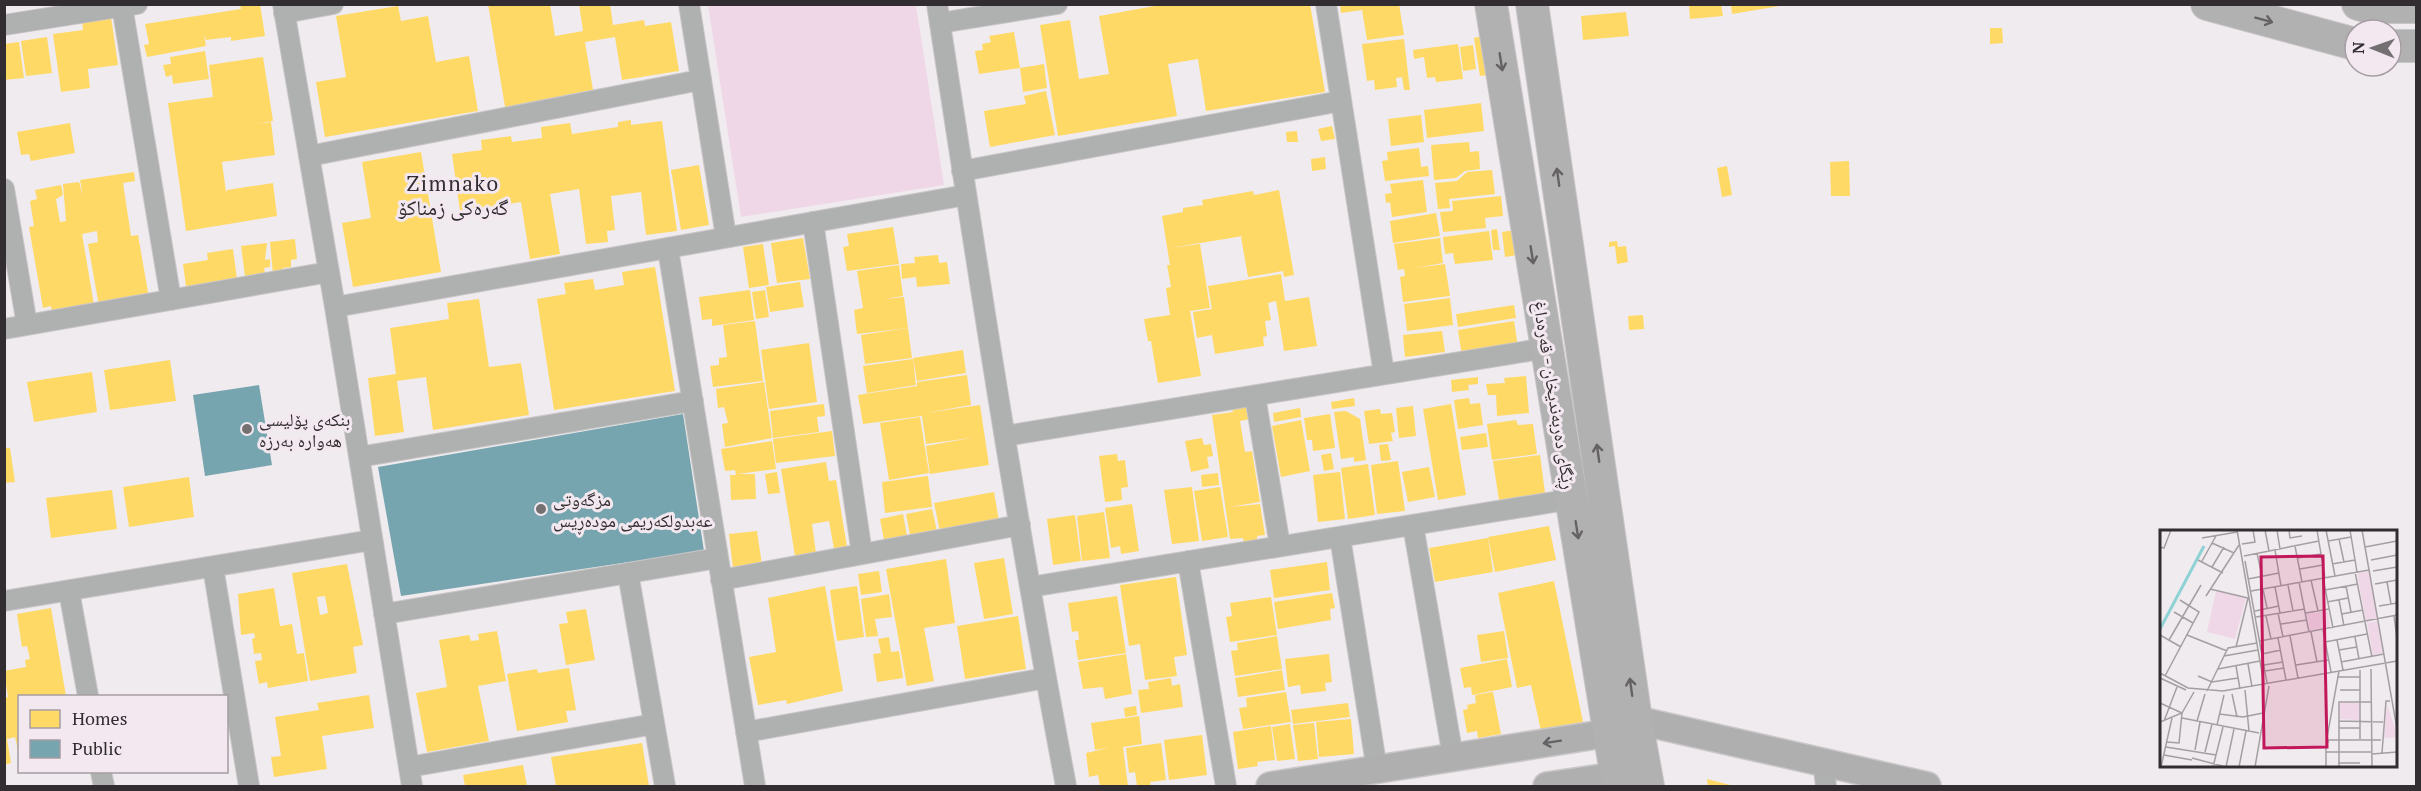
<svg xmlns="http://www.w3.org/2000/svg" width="2421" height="791" font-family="'PT Serif','Noto Naskh Arabic',serif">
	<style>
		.green { fill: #f0d7e7 }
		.homes { fill: #ffd966; fill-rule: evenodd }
		.public { fill: #76a5af }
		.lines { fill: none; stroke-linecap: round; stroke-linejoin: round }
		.street-casing { stroke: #c9c6c8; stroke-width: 22 }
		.secondary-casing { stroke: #c9c6c8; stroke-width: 30 }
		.primary-casing { stroke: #c9c6c8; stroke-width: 34 }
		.street { stroke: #afb0b0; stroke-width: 20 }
		.secondary { stroke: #afafb0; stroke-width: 27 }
		.primary { stroke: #b2b1b2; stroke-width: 32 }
		.oneway { stroke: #656264 }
		.oneway2 { stroke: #636163 }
		.poi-dot { fill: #747072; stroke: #f3e8ef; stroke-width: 2 }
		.labels { text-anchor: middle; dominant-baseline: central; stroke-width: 6; stroke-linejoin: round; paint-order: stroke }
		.street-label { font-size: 18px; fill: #312d30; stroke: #f3e8ef }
		.poi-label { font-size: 18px; fill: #312d30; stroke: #f3e8ef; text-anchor: start }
		.quarter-label { font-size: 21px; letter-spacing: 1.5px; fill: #312d30; stroke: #f3e8ef }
		.inset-river { fill: none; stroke: #8fd2d6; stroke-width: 3 }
		.inset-road { fill: none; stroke: #a49fa2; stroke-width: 1.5 }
		.view { fill: #c2185b; fill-opacity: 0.15; stroke: #c2185b; stroke-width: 3 }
		.inset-edge { fill: none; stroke: #312d30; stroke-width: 3 }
	</style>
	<rect width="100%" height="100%" fill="#f0ebee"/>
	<path class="green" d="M708,5H916L944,185L741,217Z"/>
	<path class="homes" d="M240,4H260L265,36L231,41V37L206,40L204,34L206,46L147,57L144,45L149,44L145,24L241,9Z
		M488,4H550L555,36L583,31L579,4H610L613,25L644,20L645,26L671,22L679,71L622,80L615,37L585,42L593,90L565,95L566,102L536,107V101L505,107Z
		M1166,4H1310L1325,92L1206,111L1198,59L1168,64L1177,116L1058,136L1040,25L1070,20L1079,79L1109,74L1099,16Z
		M1340,4H1399L1404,35L1367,40L1362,10L1341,13Z
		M1689,4H1721L1723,16L1690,19Z
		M1731,4H1779L1780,6L1732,14Z
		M398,6L401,21L428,16L436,62L469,56L478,111L325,137L316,82L346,77L336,16Z
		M1626,12L1629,36L1583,40L1581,16Z
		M111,17L118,65L88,69L90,88L61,92L53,34L83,30L82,21Z
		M1990,28H2002L2003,43L1990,44Z
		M1014,32L1020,68L979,74L975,51L983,50L982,44L991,42L989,36Z
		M1482,36L1488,75L1480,76L1474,38Z
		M47,37L52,73L26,76L21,41Z
		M1404,39L1410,90H1404L1402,77L1396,78L1397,87L1375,90L1374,80L1367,81L1362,44Z
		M19,42L24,78L4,80V44Z
		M1458,44L1463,79L1436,82L1435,77L1427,78L1424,57L1414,59L1413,50Z
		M1473,45L1476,69L1463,71L1460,47Z
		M205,51L209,79L173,84L172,75L166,77L163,65L171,64L170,57Z
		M263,57L273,121L256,124L271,122L275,155L222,162L226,192L227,190L273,183L277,216L186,231L168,103L213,97L209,65Z
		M1044,64L1047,88L1023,92L1020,68Z
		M1046,91L1055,135L990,147L984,111L1026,104L1024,96Z
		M1481,103L1484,131L1427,138L1424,110Z
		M1421,115L1424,142L1391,146L1388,119Z
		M631,120V125L662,121L677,231L646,235L641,192L611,196L615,230L607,231L608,242L586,244L579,189L550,194L560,254L530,259L521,202L460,211L452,154L482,150L481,140L511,136L512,142L542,138L541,127L570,123L572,134L618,127V122Z
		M70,123L75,153L31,161L29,154L21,155L17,132Z
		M1332,126L1335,139L1321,141L1318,129Z
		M1297,131L1298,142H1287L1286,132Z
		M1469,142L1470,152L1479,151L1480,169L1465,171L1456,178L1434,180L1431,145Z
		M1419,148L1421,167L1428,166L1429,176L1385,181L1382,161L1388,160L1387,152Z
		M421,152L441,272L353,287L342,223L371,218L362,162Z
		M1325,157L1326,169L1312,171L1311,159Z
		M1849,161L1850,196H1831L1830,162Z
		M699,165L709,225L681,230L671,170Z
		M1727,166L1732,195L1722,197L1717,168Z
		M1492,170L1495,194L1449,199L1450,208L1438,209L1435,183L1457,181L1467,172Z
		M134,172L135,181L123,183L131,236L138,235L149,298L99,306L88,244L98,242L97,231L82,234L94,305L52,312L51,306L43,308L29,227L34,226L30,201L37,199L35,190L61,185L63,195L56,199L60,222L66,221L63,184L79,182L83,196L80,180Z
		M1423,180L1427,212L1392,217L1390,202L1386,203L1385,194L1392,193L1390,184Z
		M1279,190L1294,275L1284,277L1283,271L1248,277L1241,237L1243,236L1170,248L1200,244L1210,308L1190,311L1201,376L1158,383L1151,341H1148L1144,319L1170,315L1166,288L1171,287L1167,265H1170L1162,216L1183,212V208L1203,205L1202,200L1253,191L1254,195Z
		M1501,196L1503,216L1485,218L1486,228L1443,232L1440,212L1453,211L1452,201Z
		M1436,213L1440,236L1393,243L1390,221Z
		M893,227L899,264L847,271L843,247L849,246L847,234Z
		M1497,229L1500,250H1493L1491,230Z
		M1514,230L1517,255L1505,257L1502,232Z
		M1489,231L1493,260L1455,264L1453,253L1445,254L1443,237Z
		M803,238L810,279L777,283L771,243Z
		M1440,238L1443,263L1415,268L1445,264L1450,296L1403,302L1400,277L1405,276L1404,269L1398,270L1394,244Z
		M295,239L297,259L291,260V267L283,268L284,274L273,275L270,242Z
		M1617,241L1618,247L1626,246L1628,262L1617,264L1615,246L1609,247V242Z
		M267,243L265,260L270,259V267L264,268L265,273L245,276L241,246Z
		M763,244L769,285L749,288L743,247Z
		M233,249L237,279L211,283L212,290L187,294L183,264L208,260L207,253Z
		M938,255L939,263L947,262L950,284L917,287L916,277L902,279L901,264L915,263L914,257Z
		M899,265L903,296L884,299L904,297L908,328L857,334L854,310L863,308L857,271Z
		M655,267L675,391L554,410L537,299L566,294L564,283L593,279L595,290L624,285L622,272Z
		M1281,274L1285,301L1309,297L1317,346L1284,351L1276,301L1268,303L1271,320L1265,321L1267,336L1263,337L1264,346L1215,354L1212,335L1197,338L1193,312L1212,309L1208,286Z
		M800,282L804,307L770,312L766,287Z
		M750,290L754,320L712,326V319L702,320L699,297Z
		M765,290L769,317L756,319L752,292Z
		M1450,298L1453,325L1407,331L1404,304Z
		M479,299L489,367L521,363L529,415L433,430L426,377L397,381L404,432L375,436L368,378L396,374L390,328L449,319L447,303Z
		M1514,305L1516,318L1458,327L1456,314Z
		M1643,315L1644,329L1629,330L1628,316Z
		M755,321L763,381L713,387L710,366L719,365V358L727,357L723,325Z
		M1514,321L1518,347L1462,356L1458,330Z
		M908,328L912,358L865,364L861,335Z
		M1442,331L1445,352L1405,357L1403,335Z
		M809,343L817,402L769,409L761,350Z
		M963,350L966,373L917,381L913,358Z
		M913,359L916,385L867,393L863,366Z
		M170,360L176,401L110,410L104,370Z
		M92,372L97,412L34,422L27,382Z
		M967,375L971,405L925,413L980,405L989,465L930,474L926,446L971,438L926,444L922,416L863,424L858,395L917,386V382Z
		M1526,376L1529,413L1497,416L1496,395H1488L1486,384L1505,383L1504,378Z
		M1478,377V384L1468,385L1469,390L1452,392L1451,380Z
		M764,382L772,438L725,447L722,424L728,423L724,407L718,408L716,389Z
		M1354,398L1355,406L1332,409L1331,402Z
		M1469,398L1470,404L1480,403L1483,425L1458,429L1454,400Z
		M1248,402L1250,419L1240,421L1245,452L1252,451L1260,502L1229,507L1260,504L1265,535L1257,536L1258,543L1244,545L1243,538L1230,539L1212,415L1233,412L1232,407Z
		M824,404L825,416L817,417L819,432L773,438L770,411Z
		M1451,404L1466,495L1438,500L1423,409Z
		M1413,406L1416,436L1399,438L1396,408Z
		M1300,408L1301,417L1274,422L1273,413Z
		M1380,409L1381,414L1392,413L1395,432L1391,433L1393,441L1369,444L1364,411Z
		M1346,411L1360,419L1366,460L1354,462V457L1341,459L1334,412Z
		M1330,414L1335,448L1313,451L1312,440H1307L1304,418Z
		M920,417L929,473L889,480L880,423Z
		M1301,420L1310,471L1281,477L1272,426Z
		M1516,420L1518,425L1533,424L1537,454L1492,460L1487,424Z
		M832,431L835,456L776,463L773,439Z
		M1486,433L1488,447L1462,450L1460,437Z
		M664,438L680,442L675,468L658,465Z
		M1202,438L1204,445L1211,444L1213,456L1207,457L1209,468L1191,472L1185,441Z
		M772,441L776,469L738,474H755L756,499L731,500L730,475H736L735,470L725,471L721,449Z
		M1388,444L1391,460L1381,461L1379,445Z
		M597,446L611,450L607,462L654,477L629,556L564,535L589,456L593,457Z
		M4,448H10L15,482L4,483Z
		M1331,453L1334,469L1324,471L1321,455Z
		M1117,454L1118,461L1125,460L1128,487L1121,488L1122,500L1105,502L1099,456Z
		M1540,455L1545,493L1499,500L1493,461Z
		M1398,461L1405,511L1377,514L1371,465Z
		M826,462L829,481L836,480L847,547L834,549L829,521L812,524L816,553L795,556L781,469Z
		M1368,464L1375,515L1348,519L1341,468Z
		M1429,467L1435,497L1408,502L1402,472Z
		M777,472L780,493L768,494L765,474Z
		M1340,472L1345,519L1318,522L1313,475Z
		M1218,473L1219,485L1202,487L1201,475Z
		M928,476L932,507L885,513L882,482Z
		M189,477L194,517L129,527L123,487Z
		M1192,487L1199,541L1172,544L1164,490Z
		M1220,487L1228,537L1202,541L1194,491Z
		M112,490L117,529L51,538L46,498Z
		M994,492L999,521L940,532L934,503Z
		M1132,504L1139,551L1121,554L1120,546L1111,548L1105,508Z
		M932,509L938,535L911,540L906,514Z
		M1104,512L1110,558L1082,561L1077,516Z
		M903,514L908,541L885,546L880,519Z
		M1075,515L1081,561L1053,565L1047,519Z
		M1549,526L1556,560L1495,572L1488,537Z
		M757,531L762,565L733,569L729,534Z
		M1488,538L1493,572L1435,582L1429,548Z
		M1004,558L1013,614L984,619L974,563Z
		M946,559L955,623L924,628L934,681L907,686L886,569Z
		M1327,562L1330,590L1274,598L1270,570Z
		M347,564L363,645L353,647L357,673L310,681L292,573ZM325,596L328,613L320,615L317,597Z
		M879,571L882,592L861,595L858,574Z
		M1176,577L1187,655L1174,657L1177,676L1145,680L1140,644L1129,646L1120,585Z
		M1554,581L1583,722L1541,731L1531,685L1517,688L1498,593Z
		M825,586L843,691L787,704L786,700L758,705L749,657L776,652L768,598Z
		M857,586L864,637L837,641L830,590Z
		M274,588L280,626L292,624L297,654L304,653L308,681L268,688L267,682L259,684L255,661L262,660L261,653L254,654L252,639L255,638L254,633L241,635L238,594Z
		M1332,593L1335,608L1330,609L1331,620L1278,629L1274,602Z
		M889,594L892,617L875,619L878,636L866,637L861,599Z
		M1117,596L1126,653L1078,660L1075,640H1079L1078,631L1072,632L1068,603Z
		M1271,597L1277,635L1230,642L1226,617L1232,616L1230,603Z
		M51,608L66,696H20V758L15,737L7,739L11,763L4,765V698L8,697L4,671L26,667L25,660L30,659L27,646L22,647L17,614Z
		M586,609L595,660L566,665L559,624L568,623L566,612Z
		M1018,616L1026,669L965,679L957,626Z
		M497,631L506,681L478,686L489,741L427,752L416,693L447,687L439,640L469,635L471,641L479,640L478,634Z
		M1504,631L1508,658L1481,662L1477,635Z
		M1277,636L1282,669L1235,676L1231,651L1238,650L1237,643Z
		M889,637L891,652L899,651L903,678L877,682L873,654L881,653L878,639Z
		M1126,654L1132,694L1105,699L1103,687L1083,689L1078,662Z
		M1329,654L1332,682L1325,683L1326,691L1301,694L1300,685L1288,687L1285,659Z
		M1507,659L1512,687L1472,695L1471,687L1464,688L1460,668Z
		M569,668L576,710L566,711L568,722L517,731L507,674L537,669L538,673Z
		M1282,670L1285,690L1238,697L1235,678Z
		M1171,678L1172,686L1180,684L1183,707L1141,713L1138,690L1149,689L1148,682Z
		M1286,692L1291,722L1243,729L1239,708L1247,707L1246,698Z
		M1493,692L1501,734L1478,738L1477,731L1467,733L1463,710L1468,709L1467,705L1476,703L1475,695Z
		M369,695L374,728L322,736L327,769L274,777L271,757L281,756L275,717L319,710L317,703Z
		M1348,703L1350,717L1293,724L1291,710Z
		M1136,706L1137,715L1125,717L1124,708Z
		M1139,716L1142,744L1123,747L1128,786H1100L1098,775L1089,777L1086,753L1109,748L1095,750L1091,723Z
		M1351,719L1354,754L1319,757L1316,722Z
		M1314,723L1318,759L1298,761L1293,725Z
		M1290,724L1295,759L1277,761L1272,727Z
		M1271,726L1275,760L1257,762L1258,766L1238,769L1233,732Z
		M1202,735L1207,775L1169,780L1164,740Z
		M642,743L649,786H556L551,757Z
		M1161,743L1166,780L1150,782L1151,786H1137L1135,772L1129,773L1126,748Z
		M523,765L527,786H465L463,775Z
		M1707,779L1734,786H1708Z"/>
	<path class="public" d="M259,385L272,465L205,476L193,395Z
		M683,414L704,551L401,596L378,467Z"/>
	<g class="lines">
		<g class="street-casing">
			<path id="street" d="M283,4L335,307L412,786
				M689,4L726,237
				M937,4C977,266 1017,527 1066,786
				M1326,4L1384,374
				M122,6L171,300
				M284,13L333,4
				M940,23L1057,4
				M4,25L137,4
				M309,156L700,80
				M962,171L1341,101
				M4,189L27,325
				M813,222L862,554
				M668,249L755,786
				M335,307L966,195
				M4,329L329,272
				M1255,396L1280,546
				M1005,436L1547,348
				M359,457L693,401
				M1413,525L1453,757
				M1340,537L1377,770
				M1188,561L1226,786
				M213,567L249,786
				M628,573L665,786
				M721,580L1020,525
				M1030,587L1572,499
				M69,591L88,696
				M4,601L372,540
				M384,614L718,558
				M746,732L1046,678
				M1823,761L1826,786
				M409,767L654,724
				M101,772L104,786"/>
		</g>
		<g class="secondary-casing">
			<path id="secondary" d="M1636,720L1927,786
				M1270,786L1609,733
				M1547,786L1616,776"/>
		</g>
		<g class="primary-casing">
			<path id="primary" d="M1491,4L1618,786
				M1532,4L1636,720L1648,786
				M2207,4L2355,44
				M2358,4L2368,7H2416
				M2391,46H2416"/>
		</g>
		<use href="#street" class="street"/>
		<use href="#secondary" class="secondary"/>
		<use href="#primary" class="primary"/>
	</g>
	<defs><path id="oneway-shaft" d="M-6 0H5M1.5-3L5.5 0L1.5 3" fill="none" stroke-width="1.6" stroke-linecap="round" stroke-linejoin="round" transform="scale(1.5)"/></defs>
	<g class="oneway">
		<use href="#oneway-shaft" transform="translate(2264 20) rotate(15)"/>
		<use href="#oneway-shaft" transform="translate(1501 62) rotate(81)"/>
		<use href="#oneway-shaft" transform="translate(1558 177) rotate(-98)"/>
		<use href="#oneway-shaft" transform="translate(1532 255) rotate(81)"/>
		<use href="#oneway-shaft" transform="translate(1598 453) rotate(-98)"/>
		<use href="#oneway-shaft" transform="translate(1577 530) rotate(81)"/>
		<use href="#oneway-shaft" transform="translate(1631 687) rotate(-98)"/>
	</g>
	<use class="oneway2" href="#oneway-shaft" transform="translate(1552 742) rotate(171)"/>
	<g class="poi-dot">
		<circle cx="247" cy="429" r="6"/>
		<circle cx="541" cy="509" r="6"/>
	</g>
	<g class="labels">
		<g class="street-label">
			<text transform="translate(1555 395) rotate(81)">ڕێگای دەربەندیخان - قەرەداغ</text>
		</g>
		<g class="poi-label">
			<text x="259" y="419">بنکەی پۆلیسی<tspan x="259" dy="21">هەوارە بەرزە</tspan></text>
			<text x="553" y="499">مزگەوتی<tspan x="553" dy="21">عەبدولکەریمی مودەڕیس</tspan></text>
		</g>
		<g class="quarter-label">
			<text x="453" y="183">Zimnako<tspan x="453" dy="24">گەرەکی زمناکۆ</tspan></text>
		</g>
	</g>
	<g transform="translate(2160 530)">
		<rect width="237" height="237" fill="#f0ebee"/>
		<path d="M209,41L217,89L206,91L197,43ZM56,61L86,68L75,109L47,102ZM168,81L170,97L150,100L147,84ZM217,91L223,123L213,125L207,93ZM180,173H199V190L180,189ZM227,174L237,204V207L224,208Z" fill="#f0d7e7"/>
		<path class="inset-river" d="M0,99L44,16"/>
		<path class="inset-road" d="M77,0L104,154M105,0L109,21M117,0L120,19M129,0L130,8L142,6M157,0L165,48M166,0L175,46M190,0L197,42M202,0L237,199M42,8L77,2M179,9L184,32M168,11L191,7M52,13L74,23M82,14L95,12L93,0M135,16L142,52M0,17L4,18L11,0M205,17L237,11M115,20L121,56M97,23L102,46M84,26L159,11M138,28L161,24M38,30L63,43M211,30L237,25M42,31L56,6M85,31L107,153M172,34L195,30M52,37L64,17M140,39L163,35M213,41L237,37M195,42L212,127M163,48L173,98M88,49L119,43M151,50L158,81M139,52L149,102M227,52L231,74M215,54L237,50M128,55L133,81M186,56L191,82M115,57L120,83M50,59L88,68M103,59L107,78M165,60L198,54M91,61L209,40M46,66L79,15M179,70L184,96M167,72L188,68M219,76L237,73M95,81L119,76M14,82L33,93M118,83L123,107M146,83L169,79M182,84L203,80M106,86L111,109M234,86L237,108M96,87L145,79M121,94L147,90M163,100L171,142M151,102L157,132M0,105L21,117M27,105L67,121M130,106L138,148M195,107L199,129M118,108L126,150M9,110L41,55M177,110L183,140M100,111L237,85M165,112L207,104M76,117L88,68M179,120L197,117M102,124L121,120M64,126L98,120M181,132L224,124M88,134L92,157M104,135L123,132M136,135L168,130M76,136L80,159M58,139L100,131M211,139L212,237M200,140V209M105,141L124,138M0,143L28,158L63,161L237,131M5,146L39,82L20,70M38,146L52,152L78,148M177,147H200M0,148L26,160M85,160L89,201M180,160H200M47,161L68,118L97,113M72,164L77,187M0,173L22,183L19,213L7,212M59,184L83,187L103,183M22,188L99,203M4,191L17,157M37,191L45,164M179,191L223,192M0,192L22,183L34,162M57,195L64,165M179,198H200M168,213V210H221M6,217L56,225M35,220L40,192M45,222L52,194M166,222H211M222,223L226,171H230M212,224L237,222M4,225L32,230M32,228L66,237M178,233H200M1,237L12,188M53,237L63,197M66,237L74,199M79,237L86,201M95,237L109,156M166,237V213L179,141M179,237V172H212"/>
		<path class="view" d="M163,26L167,217L104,218L101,27Z"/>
		<rect width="237" height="237" class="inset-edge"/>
	</g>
	<rect width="2421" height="791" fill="none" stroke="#312d30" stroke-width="12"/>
	<rect x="18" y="695" width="210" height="78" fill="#f3e8ef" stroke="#a59da3" stroke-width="1.5"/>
	<rect x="30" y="710" width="30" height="18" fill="#ffd966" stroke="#a59da3" stroke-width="1.5"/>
	<text x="72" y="725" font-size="18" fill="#312d30">Homes</text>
	<rect x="30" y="740" width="30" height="18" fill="#76a5af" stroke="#a59da3" stroke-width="1.5"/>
	<text x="72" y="755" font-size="18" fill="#312d30">Public</text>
	<g transform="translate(2373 48) rotate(271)"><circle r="28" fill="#f3e8ef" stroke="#a59da3" stroke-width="1.5"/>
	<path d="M0-4.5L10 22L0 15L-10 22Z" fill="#747072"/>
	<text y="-9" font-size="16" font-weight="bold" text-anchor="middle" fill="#312d30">N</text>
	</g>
</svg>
